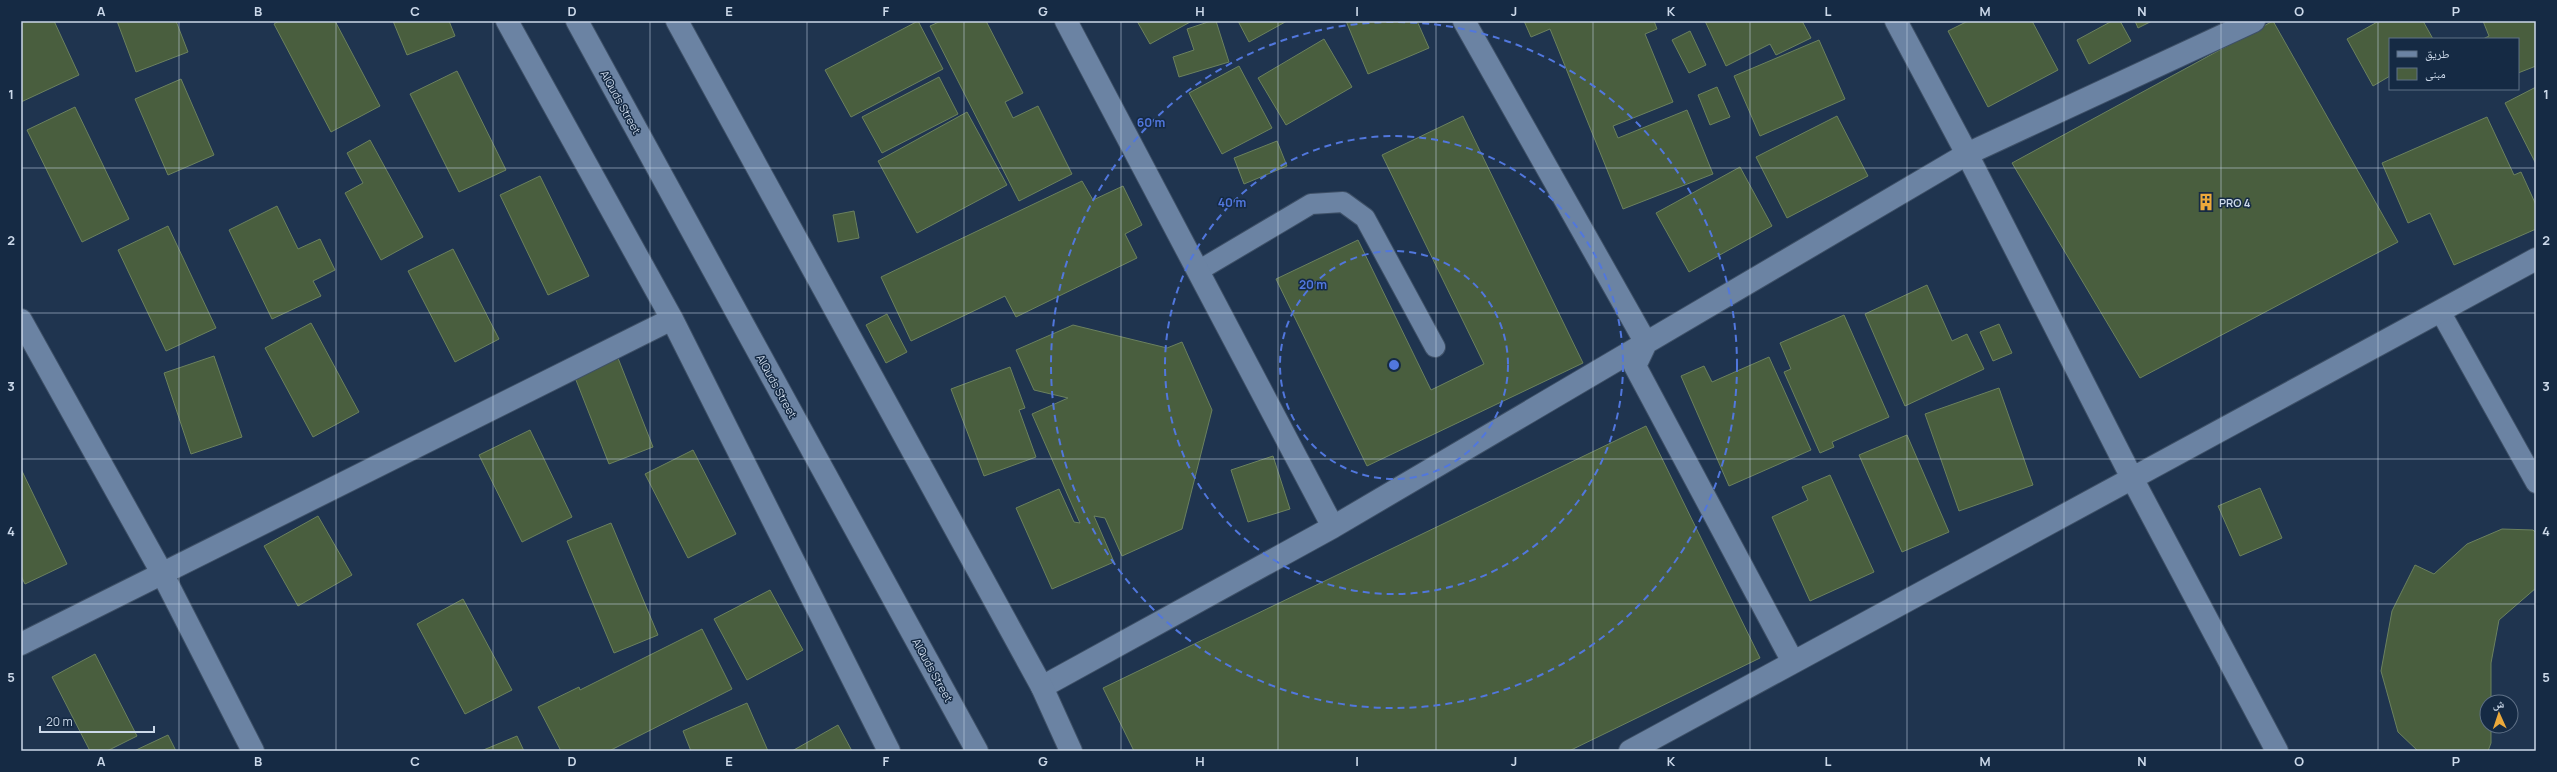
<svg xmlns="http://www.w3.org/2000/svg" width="2557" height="772" font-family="Manrope,'Noto Naskh Arabic',sans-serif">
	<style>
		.building { fill: #495e3e; stroke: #6b815f }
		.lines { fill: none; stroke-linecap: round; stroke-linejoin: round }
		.service-casing { stroke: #3e5067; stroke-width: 22 }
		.minor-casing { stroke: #3e5067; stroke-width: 24 }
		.tertiary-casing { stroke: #3e5067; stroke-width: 24 }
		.service { stroke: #6b83a3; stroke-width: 20 }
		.minor { stroke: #6b83a3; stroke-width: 22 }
		.tertiary { stroke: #6b83a3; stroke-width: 22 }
		.grid { fill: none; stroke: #cbd8e9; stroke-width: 1; stroke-opacity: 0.55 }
		.ring { fill: none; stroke: #5177dd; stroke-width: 2; stroke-dasharray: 7 5 }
		.labels { text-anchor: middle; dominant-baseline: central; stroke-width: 3; stroke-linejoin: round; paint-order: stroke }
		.street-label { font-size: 11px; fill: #cbd8e9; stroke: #152a44 }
		.poi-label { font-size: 11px; font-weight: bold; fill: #cbd8e9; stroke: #152a44; text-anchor: start }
		.centre { fill: #5177dd; stroke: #152a44; stroke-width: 2 }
		.ring-label { font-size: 12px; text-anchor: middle; font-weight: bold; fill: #5177dd; stroke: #152a44; stroke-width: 3; stroke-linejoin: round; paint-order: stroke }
		.neatline { fill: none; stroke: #cbd8e9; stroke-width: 1.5 }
		.grid-label { font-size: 13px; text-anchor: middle; font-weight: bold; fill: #cbd8e9 }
	</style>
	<rect width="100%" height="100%" fill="#1f344f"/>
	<path class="building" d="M21,21H54L79,75L21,102Z
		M117,21H176L188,52L136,72Z
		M279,21H335L380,106L331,132L274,24Z
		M393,21H449L455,36L407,55Z
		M918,21L943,69L851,117L825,70Z
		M941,21H986L1023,93L1005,102L1013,118L1038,106L1072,174L1019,201L930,26Z
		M1137,21H1192L1150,44Z
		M1211,21H1216L1229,62L1179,77L1173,57L1194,50L1187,29Z
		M1238,21H1287L1249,42Z
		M1346,21H1417L1429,48L1368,74Z
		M1524,21H1654L1657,29L1645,34L1673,102L1613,126L1618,138L1687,110L1713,174L1623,209L1550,29L1531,37Z
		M1705,21H1802L1811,38L1776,55L1770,44L1726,66Z
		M1968,21H2032L2058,70L1988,107L1948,31Z
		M2112,21H2120L2131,41L2089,64L2077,40Z
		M2135,21H2152L2138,28Z
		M2273,21L2398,242L2140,378L2012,163Z
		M2379,21H2423L2433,39H2390V76L2373,86L2347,39Z
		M2483,21H2536V66L2518,73V39H2483L2489,36Z
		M1690,31L1706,65L1689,73L1672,40Z
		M1324,39L1352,87L1286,125L1258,78Z
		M1819,40L1845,99L1760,136L1734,76Z
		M1239,66L1272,128L1222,154L1189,93Z
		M457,71L506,170L459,192L410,94Z
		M939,77L958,114L882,153L862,117Z
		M181,79L214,155L168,175L135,99Z
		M1717,87L1730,117L1710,125L1698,95Z
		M2536,87V164L2505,103Z
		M75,107L129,219L82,242L27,130Z
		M967,112L1007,185L917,233L878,161Z
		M1463,116L1583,363L1367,466L1276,279L1358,240L1431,390L1484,364L1382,155Z
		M1837,116L1868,176L1787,218L1756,157Z
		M2487,117L2514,175L2521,172L2536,205V229L2454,265L2430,213L2408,223L2382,163Z
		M370,140L423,237L381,260L345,193L363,183L347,153Z
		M1277,141L1287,166L1244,184L1234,158Z
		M1740,167L1772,226L1689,272L1656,213Z
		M540,176L589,276L548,295L500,195Z
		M1082,181L1093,200L1123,186L1142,225L1125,234L1137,258L1016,317L1005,296L911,341L881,277Z
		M277,206L298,249L320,239L335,270L313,281L321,296L272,319L229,230Z
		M854,211L859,238L838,242L833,215Z
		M168,226L216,328L166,351L118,250Z
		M453,249L499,339L455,362L408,271Z
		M1927,285L1952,341L1967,334L1984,369L1905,406L1865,314Z
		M887,314L907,352L886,363L866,325Z
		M1844,315L1889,417L1832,442L1834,447L1820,453L1784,372L1791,369L1780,343Z
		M311,323L359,412L313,437L265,348Z
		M1999,324L2012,353L1993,361L1980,332Z
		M1073,325L1167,348L1182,342L1212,410L1182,529L1122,556L1105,518L1094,516L1114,562L1052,589L1016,508L1059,489L1074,522L1080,523L1032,414L1068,398L1034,390L1016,350Z
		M214,356L242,437L191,454L164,373Z
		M1769,357L1811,450L1729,486L1681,376L1704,366L1712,382Z
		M618,358L653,447L609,464L574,375Z
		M1010,367L1025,408L1019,410L1036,457L984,476L951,389Z
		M1999,388L2033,485L1959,511L1925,414Z
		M1646,426L1760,658L1569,751H1134L1103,688Z
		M530,430L572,517L522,542L479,455Z
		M1907,435L1949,532L1902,552L1859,455Z
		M693,450L736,534L688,558L645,474Z
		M1273,456L1290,509L1248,522L1231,470Z
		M21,469L67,564L25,584L21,576Z
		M1830,475L1874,572L1810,601L1772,517L1808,500L1802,487Z
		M2260,488L2282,538L2240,556L2218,506Z
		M318,516L352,575L298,606L264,546Z
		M611,523L658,635L614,653L567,541Z
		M2502,529L2533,530L2536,533V588L2499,620L2491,663V702H2487V726H2491V743L2488,751H2418L2398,732L2381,671L2392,611L2415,565L2434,574L2467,544Z
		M770,590L803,650L747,680L714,619Z
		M463,599L512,690L465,714L417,624Z
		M702,629L732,689L609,751H561L538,707L579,687L580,690Z
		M95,654L137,736L107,751H90L52,677Z
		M747,703L768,751H691L683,731Z
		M838,725L852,751H792Z
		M168,735L176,751H134Z
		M517,736L524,751H481Z"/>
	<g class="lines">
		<g class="service-casing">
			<path id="service" d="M1198,271L1311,204L1343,202L1365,218L1435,347
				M2440,311L2536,483"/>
		</g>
		<g class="minor-casing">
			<path id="minor" d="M507,21L672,319L889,751
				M1464,21L1646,343L1635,366L1793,662
				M1896,21L1967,154L2132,478L2277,751
				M21,320L162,573L253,751
				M1333,527L1967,154L2254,21
				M21,644L672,319
				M1042,687L1333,527L1066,21
				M1630,751L2536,259"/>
		</g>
		<g class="tertiary-casing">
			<path id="tertiary" d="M577,21L977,751
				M677,21L1042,687L1071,751"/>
		</g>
		<use href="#service" class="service"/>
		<use href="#minor" class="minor"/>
		<use href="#tertiary" class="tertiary"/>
	</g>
	<path class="grid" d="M179,21V751M336,21V751M493,21V751M650,21V751M807,21V751M964,21V751M1121,21V751M1278,21V751M1436,21V751M1593,21V751M1750,21V751M1907,21V751M2064,21V751M2221,21V751M2378,21V751M21,168H2536M21,313H2536M21,459H2536M21,604H2536"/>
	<g class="ring">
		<circle cx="1394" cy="365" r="114"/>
		<circle cx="1394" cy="365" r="229"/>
		<circle cx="1394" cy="365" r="343"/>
	</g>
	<defs>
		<g id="building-bare" transform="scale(1.38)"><path d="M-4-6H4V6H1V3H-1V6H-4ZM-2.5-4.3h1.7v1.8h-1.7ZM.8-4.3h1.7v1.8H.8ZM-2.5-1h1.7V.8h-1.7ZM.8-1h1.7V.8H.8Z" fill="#eca93b" stroke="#152a44" stroke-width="2.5" paint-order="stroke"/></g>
	</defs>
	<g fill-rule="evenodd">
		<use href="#building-bare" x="2206" y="202"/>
	</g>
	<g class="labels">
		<g class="street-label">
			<text transform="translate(621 102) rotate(61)">AlQuds Street</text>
			<text transform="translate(777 386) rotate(61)">AlQuds Street</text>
			<text transform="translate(933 670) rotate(61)">AlQuds Street</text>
		</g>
		<g class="poi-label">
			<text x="2219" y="202">PRO 4</text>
		</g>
	</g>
	<circle cx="1394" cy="365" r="6" class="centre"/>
	<g class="ring-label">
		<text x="1151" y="127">60 m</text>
		<text x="1232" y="207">40 m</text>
		<text x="1313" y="289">20 m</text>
	</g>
	<rect width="2557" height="772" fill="none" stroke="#152a44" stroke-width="44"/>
	<rect x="2389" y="38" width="130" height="52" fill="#152a44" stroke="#5e7086"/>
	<rect x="2397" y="51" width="20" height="6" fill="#6b83a3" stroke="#5e7086"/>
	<text x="2425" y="58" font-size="12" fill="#cbd8e9">طريق</text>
	<rect x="2397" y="68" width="20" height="12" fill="#495e3e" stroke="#5e7086"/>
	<text x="2425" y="78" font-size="12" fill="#cbd8e9">مبنى</text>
	<g transform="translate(2499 714) rotate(357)"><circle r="19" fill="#152a44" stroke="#5e7086"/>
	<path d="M0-3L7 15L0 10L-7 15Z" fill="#eca93b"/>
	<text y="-6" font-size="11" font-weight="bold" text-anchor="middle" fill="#cbd8e9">ش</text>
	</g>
	<path d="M40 726v6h114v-6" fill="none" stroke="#cbd8e9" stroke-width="2"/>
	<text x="46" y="726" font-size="12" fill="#cbd8e9" stroke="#152a44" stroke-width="3" paint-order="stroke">20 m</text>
	<rect x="22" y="22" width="2513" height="728" class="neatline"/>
	<g class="grid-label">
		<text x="101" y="16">A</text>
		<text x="258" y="16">B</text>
		<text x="415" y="16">C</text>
		<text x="572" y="16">D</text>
		<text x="729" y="16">E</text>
		<text x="886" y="16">F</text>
		<text x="1043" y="16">G</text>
		<text x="1200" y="16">H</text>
		<text x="1357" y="16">I</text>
		<text x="1514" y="16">J</text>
		<text x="1671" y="16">K</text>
		<text x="1828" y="16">L</text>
		<text x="1985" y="16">M</text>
		<text x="2142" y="16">N</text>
		<text x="2299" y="16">O</text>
		<text x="2456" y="16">P</text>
		<text x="11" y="99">1</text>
		<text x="2546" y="99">1</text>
		<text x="11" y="245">2</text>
		<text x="2546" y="245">2</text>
		<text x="11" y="391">3</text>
		<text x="2546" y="391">3</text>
		<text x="11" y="536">4</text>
		<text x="2546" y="536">4</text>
		<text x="11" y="682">5</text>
		<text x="2546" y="682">5</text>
		<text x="101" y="766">A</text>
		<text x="258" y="766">B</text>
		<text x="415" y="766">C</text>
		<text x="572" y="766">D</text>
		<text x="729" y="766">E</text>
		<text x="886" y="766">F</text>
		<text x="1043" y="766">G</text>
		<text x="1200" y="766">H</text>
		<text x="1357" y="766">I</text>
		<text x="1514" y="766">J</text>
		<text x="1671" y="766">K</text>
		<text x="1828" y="766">L</text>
		<text x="1985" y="766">M</text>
		<text x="2142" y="766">N</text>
		<text x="2299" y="766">O</text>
		<text x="2456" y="766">P</text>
	</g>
</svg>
